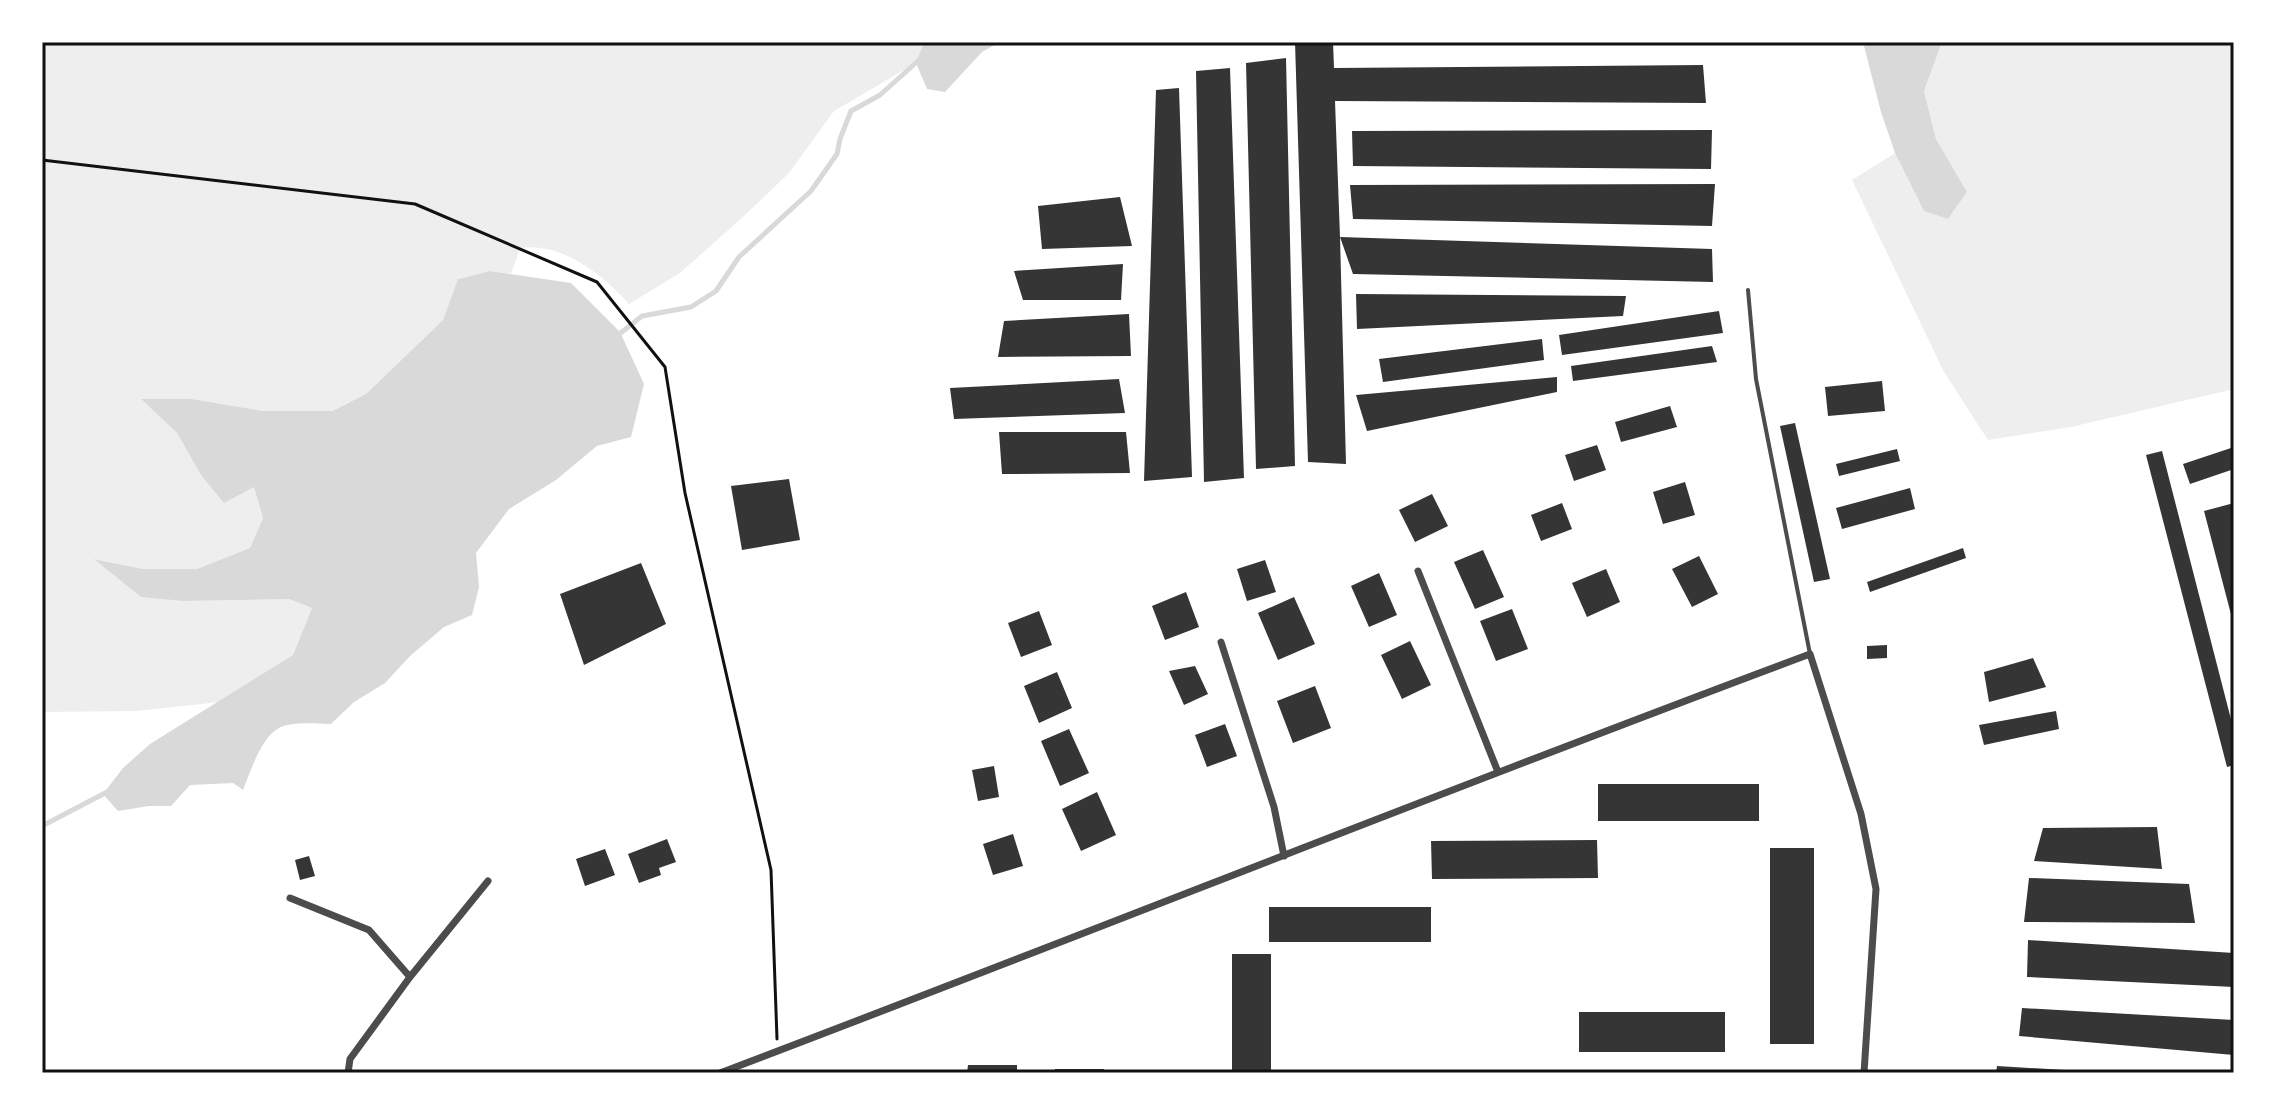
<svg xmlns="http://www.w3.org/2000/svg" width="2276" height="1115" font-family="Barlow,sans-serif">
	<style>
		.green { fill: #eee }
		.water { fill: #d9d9d9 }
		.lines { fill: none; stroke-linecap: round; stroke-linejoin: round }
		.stream { stroke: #d9d9d9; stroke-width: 5 }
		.building { fill: #353535 }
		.path { stroke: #111; stroke-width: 3 }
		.service { stroke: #4c4c4c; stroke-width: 4 }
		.minor { stroke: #4c4c4c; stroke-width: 7 }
		.neatline { fill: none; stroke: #111; stroke-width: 3 }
	</style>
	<rect width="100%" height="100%" fill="#fff"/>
	<path class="green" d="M42,42H924L916,63L834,111L789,173L744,216L680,273L629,304C602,274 562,242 520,248L511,274L490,271L458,279L443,320L366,394L331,411H263L192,399L142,400L177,433L201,475L254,486L263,518L250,548L197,569H143L96,559L184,601L289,599L312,608L293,655L220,702L137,711L42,712Z
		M1941,42H2234V389L2071,427L1988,440L1944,372L1852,180L1895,153L1924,211L1948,219L1967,192L1936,139L1924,91L1941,45Z"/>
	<path class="water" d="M924,42H1000L982,52L945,92L927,89L916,63Z
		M1863,42H1941V45L1924,91L1936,139L1967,192L1948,219L1924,211L1895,153L1881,112Z
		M490,271L571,283L620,332L644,384L631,437L597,446L556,480L509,509L476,553L479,587L472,615L444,627L410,656L385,683L354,702L331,724C315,724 294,721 279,728C261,737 250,773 243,790L233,783L190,785L171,806H149L118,811L103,794L123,768L150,744L293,655L312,608L289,599L184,601L141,597L94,559L143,569H197L250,548L263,518L254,487L224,503L201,475L177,433L141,399H192L263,411H332L366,394L443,320L458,279Z"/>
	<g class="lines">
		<path class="stream" d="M617,336L642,316L691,307L716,291L739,257L811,191L837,154L840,139L851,111L880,95L919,60
			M42,826L109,791"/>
	</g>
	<path class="building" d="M1295,42H1333L1334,68L1703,65L1706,103L1335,101L1340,237L1712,249L1713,282L1353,274L1340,237L1346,464L1308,462Z
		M1286,58L1295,466L1256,469L1246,63Z
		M1230,68L1244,478L1204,482L1196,71Z
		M1179,88L1192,477L1144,481L1156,90Z
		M1712,130L1711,169L1353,166L1352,131Z
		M1715,184L1712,226L1353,219L1350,185Z
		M1120,197L1132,246L1042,249L1038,206Z
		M1123,264L1121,300H1023L1014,271Z
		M1356,294L1626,296L1623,316L1357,329Z
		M1719,311L1723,333L1562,355L1559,335Z
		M1129,314L1131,356L998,357L1004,321Z
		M1542,339L1544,360L1383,382L1379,359Z
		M1712,346L1717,362L1573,381L1571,366Z
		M1557,377V392L1367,431L1356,395Z
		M1119,379L1125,413L954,419L950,388Z
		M1882,381L1885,411L1828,416L1825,387Z
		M1670,406L1677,427L1621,442L1615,422Z
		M1795,423L1830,579L1814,582L1780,426Z
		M999,432H1126L1130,473L1002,474Z
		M1597,445L1606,470L1574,481L1565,455Z
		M2234,447V469L2190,484L2183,464Z
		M1897,449L1900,461L1839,476L1836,464Z
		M2162,451L2234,731V765L2227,767L2146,455Z
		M789,479L800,540L742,550L731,486Z
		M1685,482L1695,515L1663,524L1653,492Z
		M1910,488L1915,509L1842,529L1836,508Z
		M1432,494L1448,526L1415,542L1399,510Z
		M1562,503L1572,529L1541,541L1531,515Z
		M2234,503V622H2233L2204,511Z
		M1963,548L1966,558L1870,592L1867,582Z
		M1483,550L1504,597L1475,609L1454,562Z
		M1699,556L1718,594L1692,607L1672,569Z
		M1265,560L1276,592L1247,601L1237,569Z
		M641,563L666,624L584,665L560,594Z
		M1606,569L1620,602L1587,617L1572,583Z
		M1379,573L1397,615L1369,627L1351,586Z
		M1186,592L1199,627L1165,640L1152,606Z
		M1294,597L1315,644L1278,660L1258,613Z
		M1512,609L1528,649L1496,661L1480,621Z
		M1039,611L1052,645L1021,657L1008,623Z
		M1410,641L1431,685L1402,699L1381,655Z
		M1887,645V658L1867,659V646Z
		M2033,658L2046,687L1989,702L1984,672Z
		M1195,666L1208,694L1184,705L1169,671Z
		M1057,672L1072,708L1039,723L1024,686Z
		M1315,686L1331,728L1293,743L1277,701Z
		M2056,711L2059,729L1984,745L1979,725Z
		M1225,724L1237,756L1207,767L1195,735Z
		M1069,729L1089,773L1060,786L1041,741Z
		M994,766L999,797L978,801L972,770Z
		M1598,784H1759V821H1598Z
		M1097,792L1116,835L1081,851L1062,809Z
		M2157,827L2162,869L2034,861L2043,828Z
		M1013,834L1023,866L993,875L983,844Z
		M667,839L676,862L659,868L661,875L639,883L628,854Z
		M1597,840L1598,878L1432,879L1431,841Z
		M1770,848H1814V1044H1770Z
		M605,849L615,875L585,886L576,859Z
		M309,856L315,876L300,880L295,860Z
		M2029,878L2189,884L2195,923L2024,922Z
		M1269,907H1431V942H1269Z
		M2028,940L2234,953V987L2027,977Z
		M1232,954H1271V1073H1232Z
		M2022,1008L2234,1020V1055L2019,1036Z
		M1579,1012H1725V1052H1579Z
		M968,1065H1017V1073H967Z
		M1997,1066L2081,1071V1073H1996Z
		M1055,1069H1104V1073H1055Z"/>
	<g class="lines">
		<path class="path" d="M42,160L415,204L597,282L665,367L685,493L771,870L777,1039"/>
		<path class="service" d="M1748,290L1756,379L1810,654"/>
		<path class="minor" d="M1418,571L1498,772
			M1221,642L1274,807L1284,856
			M290,898L369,930L410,977
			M348,1073L350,1059L410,977L488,881
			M720,1073C1084,935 1445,790 1810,654L1861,814L1876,889L1864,1073"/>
	</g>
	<rect width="2276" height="1115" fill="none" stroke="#ffffff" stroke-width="88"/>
	<rect x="44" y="44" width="2188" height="1027" class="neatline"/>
</svg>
